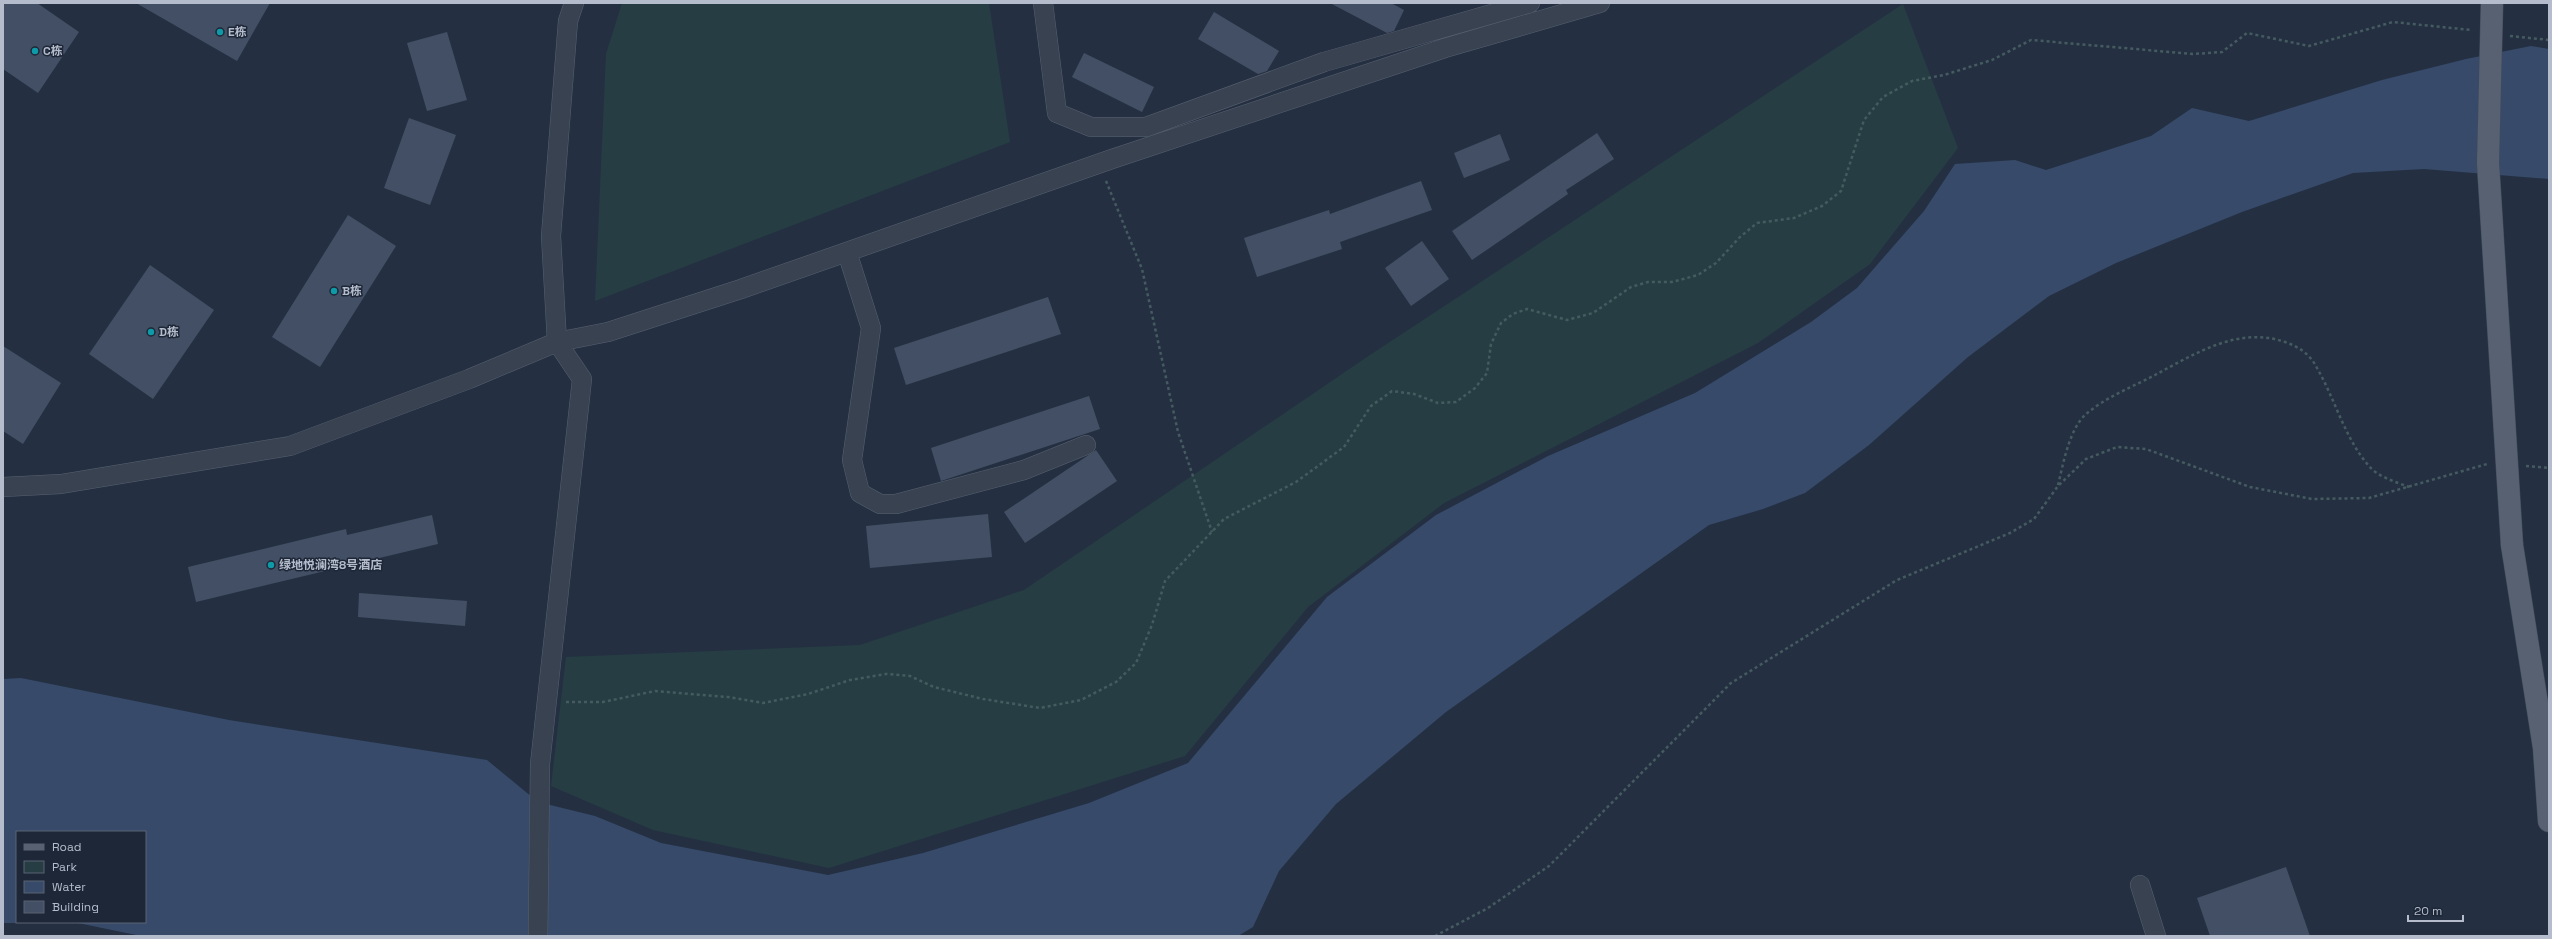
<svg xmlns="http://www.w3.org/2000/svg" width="2552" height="939" font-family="'Space Grotesk','Noto Sans SC',sans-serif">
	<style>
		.green { fill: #263e43 }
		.water { fill: #374a6a; fill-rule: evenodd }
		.building { fill: #434f64 }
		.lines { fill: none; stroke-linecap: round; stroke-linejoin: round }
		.minor-casing { stroke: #57606f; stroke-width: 20 }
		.major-casing { stroke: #424b5a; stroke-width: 23 }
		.path { stroke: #455b5f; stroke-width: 2.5; stroke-dasharray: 3 3; stroke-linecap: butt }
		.minor { stroke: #394251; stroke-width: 19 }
		.major { stroke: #576171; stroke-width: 22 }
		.major-bridge-casing { stroke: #424b5a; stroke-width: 23; stroke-linecap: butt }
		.major-bridge { stroke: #576171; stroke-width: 22 }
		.culture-dot { fill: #0f9aa8; stroke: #1d2737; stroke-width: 1.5 }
		.labels { text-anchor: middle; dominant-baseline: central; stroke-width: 3; stroke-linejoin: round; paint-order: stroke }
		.poi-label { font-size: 12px; font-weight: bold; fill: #b5bdcc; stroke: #1d2737; text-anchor: start }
	</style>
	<rect width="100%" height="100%" fill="#243042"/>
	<path class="green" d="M622,3H989L1010,142L595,301L606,54Z
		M1903,4L1958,148L1870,264L1758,343L1444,503L1308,607L1185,756L829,868L653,830L551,786L566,657L860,645L1024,590L1367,357Z"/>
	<path class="water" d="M2531,46L2549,49V179L2424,169L2353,173L2242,212L2116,263L2049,296L1968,357L1869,445L1805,493L1763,509L1709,525L1446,712L1336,804L1279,871L1253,927L1238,936H141L78,923H3V679L21,678L229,720L487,760L538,802L595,816L661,843L828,875L923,853L1089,803L1188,763L1327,597L1436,515L1548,456L1695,393L1811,322L1857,288L1924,211L1955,164L2015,160L2046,170L2151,136L2192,108L2249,121L2382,80L2466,59ZM17,832H145V922H17Z"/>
	<path class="building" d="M3,3H37L79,32L38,93L3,69Z
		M136,3H270L237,61Z
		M1330,3H1391L1404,10L1394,31L1387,33Z
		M1214,12L1279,51L1267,71L1258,74L1198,39Z
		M447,32L467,100L427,111L407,43Z
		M1084,53L1154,87L1142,112L1072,77Z
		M409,118L456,135L430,205L384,188Z
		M1597,133L1614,159L1566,190L1568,194L1472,260L1452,231Z
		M1500,134L1510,160L1464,178L1454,153Z
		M1421,181L1432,210L1340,242L1342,249L1257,277L1244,238L1329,210L1330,214Z
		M348,215L396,246L320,367L272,337Z
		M1422,241L1449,279L1411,306L1385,268Z
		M150,265L214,310L153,399L89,354Z
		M1048,297L1061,334L906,385L894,348Z
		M3,346L61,383L23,444L3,431Z
		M1089,396L1100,429L941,481L931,448Z
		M1096,450L1117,481L1025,543L1004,512Z
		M988,514L992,557L870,568L866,526Z
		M432,515L438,544L196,602L188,567L346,529L347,535Z
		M359,593L467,601L465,626L358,617Z
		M2286,867L2310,936H2210L2197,898Z"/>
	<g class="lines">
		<g class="minor-casing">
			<path id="minor" d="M574,3L568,21L551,236L557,342L608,332L741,289L1112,159L1445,48L1600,3
				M1043,3L1057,113L1091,127H1146L1324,62L1530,3
				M847,252L871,328L852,460L860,493L880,504H896L1024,470L1086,445
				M3,487L61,484L290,446L469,379L557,342L582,379L540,764L538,936
				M2140,885L2156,936"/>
		</g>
		<g class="major-casing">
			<path id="major" d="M2512,545L2544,748L2549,821"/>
		</g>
		<path class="path" d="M2510,36L2549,40
			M1106,181L1142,269L1178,432L1212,532
			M2526,466L2549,468
			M2058,485C2063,465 2069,430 2085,415C2104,398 2132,387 2155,375C2196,353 2239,326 2285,342C2299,347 2310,354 2317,368C2335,399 2345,439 2369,466C2378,477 2396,482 2409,487
			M566,702H603L655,691L728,697L763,703L808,694L850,680L886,674L910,676L934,687L983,699L1040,708L1081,700L1116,682L1136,663L1152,625L1165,581L1224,519L1296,482L1344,447L1371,406L1392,391L1414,394L1438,403L1456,402L1475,388L1487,373L1491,344L1501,323L1513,314L1527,309L1567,320L1593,313L1631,287L1648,282H1672L1698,275L1716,263L1740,237L1757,223L1794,218L1822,206L1841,191L1864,120L1883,97L1912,81L1944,75L1992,60L2031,40L2193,54L2222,52L2247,33L2309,46L2393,22L2471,30
			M1435,936L1488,908L1549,866L1731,683L1897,580L2010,533L2034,519L2058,486L2086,459L2117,447L2146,449L2250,487L2312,499L2369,498L2487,464"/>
		<use href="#minor" class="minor"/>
		<use href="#major" class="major"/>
		<g class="major-bridge-casing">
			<path id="major-bridge" d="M2492,3L2488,163L2512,545"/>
		</g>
		<use href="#major-bridge" class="major-bridge"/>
	</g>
	<g class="culture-dot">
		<circle cx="220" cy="32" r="4"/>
		<circle cx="35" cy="51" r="4"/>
		<circle cx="334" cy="291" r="4"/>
		<circle cx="151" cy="332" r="4"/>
		<circle cx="271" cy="565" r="4"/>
	</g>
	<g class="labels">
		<g class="poi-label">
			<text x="228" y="32">E栋</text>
			<text x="43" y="51">C栋</text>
			<text x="342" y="291">B栋</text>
			<text x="159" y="332">D栋</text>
			<text x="279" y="565">绿地悦澜湾8号酒店</text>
		</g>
	</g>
	<rect width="2552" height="939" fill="none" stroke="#b5bdcc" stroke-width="8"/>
	<rect x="16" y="831" width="130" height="92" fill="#1d2737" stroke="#5a6373"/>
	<rect x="24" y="844" width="20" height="6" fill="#576171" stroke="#5a6373"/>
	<text x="52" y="851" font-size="12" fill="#b5bdcc">Road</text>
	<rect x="24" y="861" width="20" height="12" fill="#263e43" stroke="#5a6373"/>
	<text x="52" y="871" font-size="12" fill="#b5bdcc">Park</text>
	<rect x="24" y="881" width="20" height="12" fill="#374a6a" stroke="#5a6373"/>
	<text x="52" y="891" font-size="12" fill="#b5bdcc">Water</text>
	<rect x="24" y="901" width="20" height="12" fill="#434f64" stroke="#5a6373"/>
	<text x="52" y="911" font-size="12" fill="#b5bdcc">Building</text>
	<path d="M2408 915v6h55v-6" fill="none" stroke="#b5bdcc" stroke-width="2"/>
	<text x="2414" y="915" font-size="12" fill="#b5bdcc" stroke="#1d2737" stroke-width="3" paint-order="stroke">20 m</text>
</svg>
